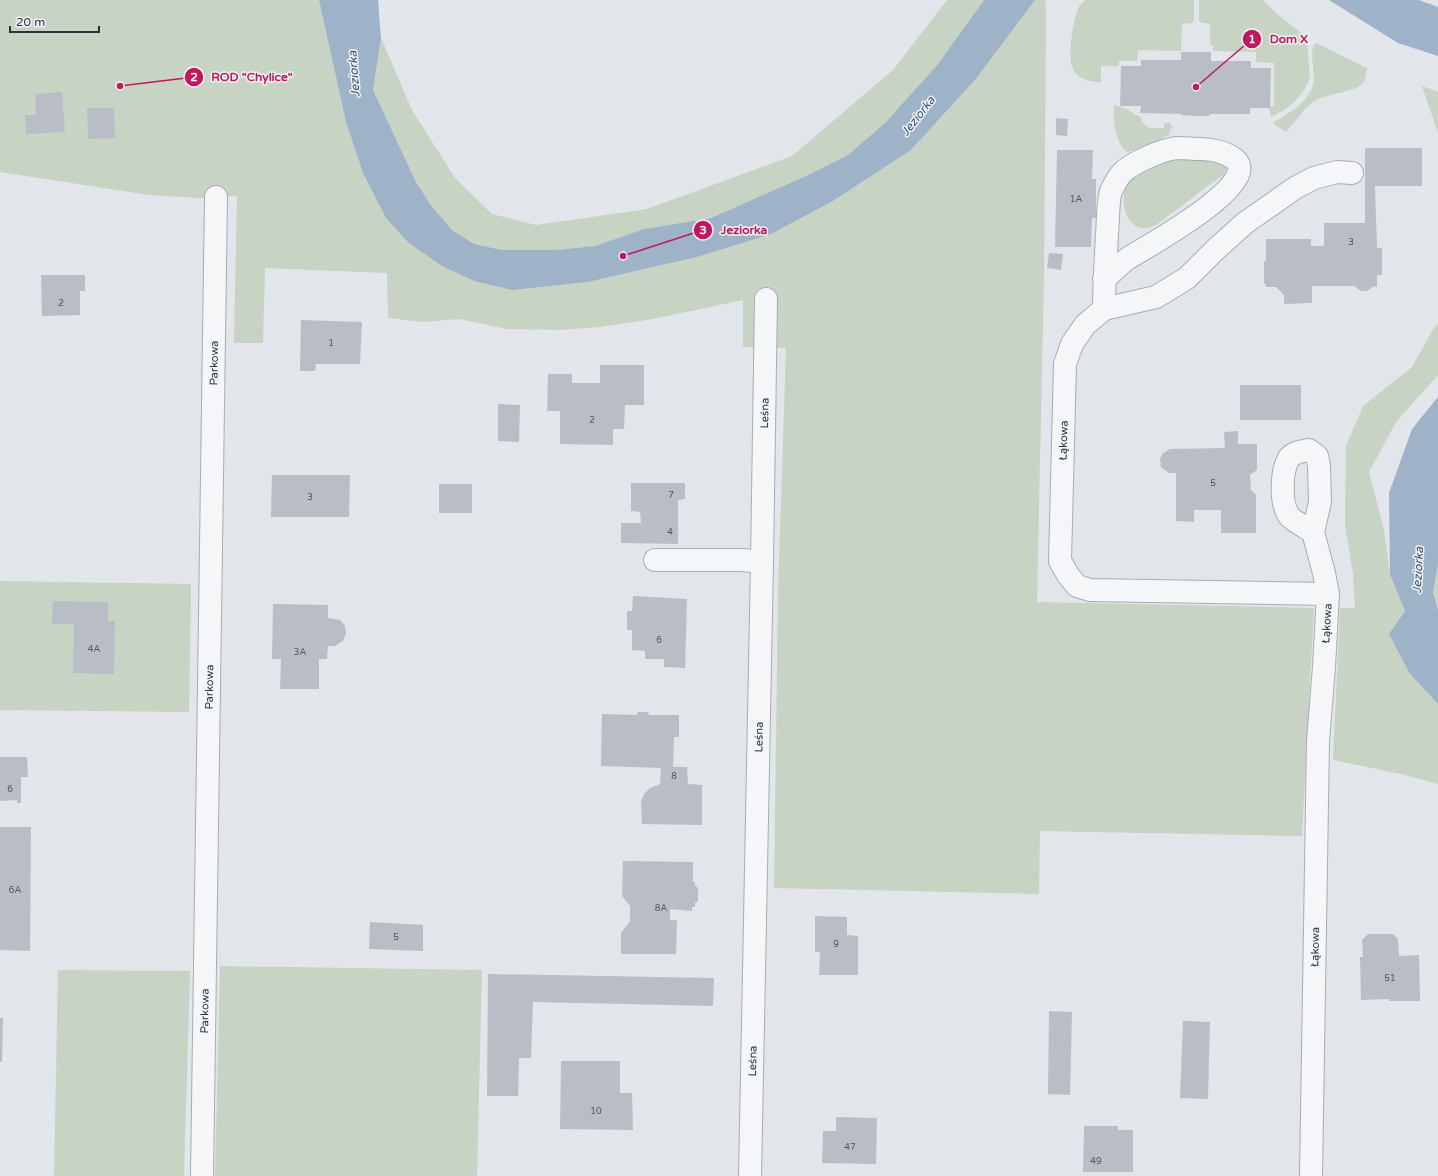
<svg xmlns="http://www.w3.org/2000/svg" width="1438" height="1176" font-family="'Varela Round',sans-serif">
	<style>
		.green { fill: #c7d3c3 }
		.water { fill: #9eb2c8 }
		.building { fill: #b9bec6 }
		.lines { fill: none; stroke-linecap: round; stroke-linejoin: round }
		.minor-casing { stroke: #a7acb4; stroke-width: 24 }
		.minor { stroke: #f4f6f8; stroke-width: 22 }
		.labels { text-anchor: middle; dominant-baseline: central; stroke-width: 3; stroke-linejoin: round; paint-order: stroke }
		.number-label { font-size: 9px; fill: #4e5562 }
		.street-label { font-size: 11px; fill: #2a3241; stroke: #f1f4f7 }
		.water-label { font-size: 12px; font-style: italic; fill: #355074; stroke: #f1f4f7 }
		.leader { fill: none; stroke: #c2185b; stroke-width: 1.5 }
		.callout-dot { fill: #c2185b; stroke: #f1f4f7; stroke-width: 1.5 }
		.mark-label { font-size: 12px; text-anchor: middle; font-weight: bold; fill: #fff }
		.callout-label { font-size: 12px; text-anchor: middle; font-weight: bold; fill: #c2185b; stroke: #f1f4f7; stroke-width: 3; stroke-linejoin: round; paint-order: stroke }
	</style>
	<rect width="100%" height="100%" fill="#e2e5ea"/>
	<path class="green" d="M0,0H319L346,122L363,173L513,290L588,282L697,257L771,234L833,201L911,150L975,80L1035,0H1045L1046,10L1044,277L1037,602L1314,608L1302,836L1040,831L1039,894L774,888L778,594L786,348L743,347V300L653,319L600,327L560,330L507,329L459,319L423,322L388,318L387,273L265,268L263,343H234L237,196L197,198L149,195L0,172Z
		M947,0H984L938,64L885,123L848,155L808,175L711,218L644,229L595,246L556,250H502L474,244L452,230L430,204L416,182L373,90L381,38L412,110L455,178L492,214L536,225L647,209L792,156L893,70Z
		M1085,0H1194V20L1192,23L1182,24L1181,51L1138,50L1137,61H1119V66H1101V82C1093,82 1083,81 1077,74C1075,73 1073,69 1072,66C1068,56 1073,17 1079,7C1080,5 1083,2 1085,0Z
		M1199,0H1263L1277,14L1305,36L1307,42L1310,77L1307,85L1303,92L1294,102L1284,110L1273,116H1271L1269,109L1271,106H1274V63L1256,62V52L1213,51V45H1210V24L1200,22L1199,20Z
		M1316,43L1367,68C1366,73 1366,80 1363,83C1356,92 1324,94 1313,102C1302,110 1296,122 1286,132L1274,124V122C1289,113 1306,104 1313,86C1317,74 1307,51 1316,43Z
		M1422,86L1438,92V133Z
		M1114,105L1127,109L1136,115L1141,117L1142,122L1149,128H1164V124L1169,122L1171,124L1172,128L1170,130L1169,135L1161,139L1153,145L1127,152C1115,144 1113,119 1114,105Z
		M1163,159H1218L1227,168L1224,174L1156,225C1126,240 1115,196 1131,177C1135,172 1156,163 1163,159Z
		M1438,323V375L1396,422L1369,472L1384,530L1390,575L1405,611L1410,674L1438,704V784L1401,774L1333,760L1340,608H1355L1353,574L1345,525L1346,446L1363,406L1412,367L1432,331Z
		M1438,564V610L1433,593Z
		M0,581L191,584L189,712L0,710Z
		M220,966L482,970L477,1176H215Z
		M58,970L190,971L184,1176H54Z"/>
	<path class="water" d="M319,0H378L381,38L373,90L416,182L430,204L452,230L474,244L502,250H556L595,246L644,229L711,218L808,175L848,155L885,123L938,64L984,0H1035L975,80L911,150L833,201L771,234L697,257L588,282L513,290L474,281L442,266L409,243L386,218L363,173L346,122Z
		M1329,0H1419L1438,7V56L1398,43Z
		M1438,397V564L1433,593L1438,610V704L1410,674L1389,634L1405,611L1390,575L1389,493L1412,429Z"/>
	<path class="building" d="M1181,52H1211V61H1251V68H1271L1270,108H1250V114H1209L1210,116H1195L1181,115V114L1140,113L1141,106H1120L1121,66H1141V60H1181Z
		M62,92L65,132L26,134L25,115H36L35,94Z
		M87,108H114L115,138L88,139Z
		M1056,118L1068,119L1067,136L1056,135Z
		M1365,148H1422V186H1375L1377,248H1382V275H1377V287L1374,286L1367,291H1361L1354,286H1312V303L1284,304V295L1276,287H1266V284H1264V261H1266V239H1311V246H1324V223H1365Z
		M1057,150H1093L1092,179H1096V218H1092L1091,247H1055Z
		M1049,253L1063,254L1061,270L1047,268Z
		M41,275H85V291H80V315L42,316Z
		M301,320L362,322L360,364H316L315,371H300Z
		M600,365H644V405H625L624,429H613V445L560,444V411H547L548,374H572V383H600Z
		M1240,385H1301V420H1240Z
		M498,404L520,405L519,442L498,441Z
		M1238,431V444H1257V470L1250,475L1251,490L1256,495V533H1221V510H1194V522L1176,521V473H1169L1161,467L1160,459L1162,454L1170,449L1225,448L1224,432Z
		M272,475H350L349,517H271Z
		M631,483H685V499L678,500V544L621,543V523H641L640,512L631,511Z
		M439,484H472V513H439Z
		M633,596L687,599L685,668L664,667V659H645V651L632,650V630H627V611H632Z
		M53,601L108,602V621H115L114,674L73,673L74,624H52Z
		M273,604L328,605V618L340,620L345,626L346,633L343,641L335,646H328L327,659H319V689H280L281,659H272Z
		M638,712H648L649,715H679V737H674L673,767H687L688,784L702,785V825L642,824L641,802L644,794L650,788L660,784L661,768L601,766L602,714L637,715Z
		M0,757H27L28,777H21V803H17V800L0,801Z
		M0,827H31L30,951L0,950Z
		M623,861L693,862V882H695V886L698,888V901L695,903V907H692V911L670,909V920H677L676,954H621V933L630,921V906L622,896Z
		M815,916L847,917V935L858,936V975H819L820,952H815Z
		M370,922L423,925V951L369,949Z
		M1368,934H1393L1398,939L1399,956L1419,955L1420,1001H1389V999L1361,1000L1360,957H1363L1362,940Z
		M488,974L714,978L713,1006L533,1002L531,1058H519L518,1096H487Z
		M1049,1011L1072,1012L1070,1095L1048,1094Z
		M0,1018H3L2,1062H0Z
		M1183,1021L1210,1022L1208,1099L1180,1098Z
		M561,1061H620V1093H632L633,1130L560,1129Z
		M836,1117L877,1118L876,1164L822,1163L823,1131H836Z
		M1084,1126H1118V1130H1133V1172H1083Z"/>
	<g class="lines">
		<g class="minor-casing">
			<g id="minor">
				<path d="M1104,279C1112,273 1119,265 1127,259C1142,249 1269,181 1233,158C1224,152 1211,149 1201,149C1193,149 1185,148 1177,148C1164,149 1131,163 1122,173C1118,177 1114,185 1111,191C1108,199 1108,223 1107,233C1106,258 1104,283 1104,309"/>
				<path d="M1313,532C1307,528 1293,521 1289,516C1280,503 1281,471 1289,458C1294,452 1302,451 1309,450L1317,456L1319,466L1320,502L1313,532L1324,573L1328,594"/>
				<path d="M655,560H742L762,562"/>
				<path id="s1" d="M202,1176L216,197"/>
				<path id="s2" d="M750,1176L762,562L766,299"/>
				<path id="s3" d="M1311,1176L1318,741L1324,667L1328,594L1090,590L1077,586L1068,575L1060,561L1065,364L1072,344L1085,325L1104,309L1156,297L1187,278L1215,250L1245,223L1295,188L1314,178L1337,172L1352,173"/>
			</g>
		</g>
		<use href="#minor" class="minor"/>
	</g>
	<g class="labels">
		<g class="number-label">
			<text x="1076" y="199">1A</text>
			<text x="1351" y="242">3</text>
			<text x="61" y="303">2</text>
			<text x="331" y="343">1</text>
			<text x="592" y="420">2</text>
			<text x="1213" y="483">5</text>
			<text x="671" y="495">7</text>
			<text x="310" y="497">3</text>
			<text x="670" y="532">4</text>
			<text x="659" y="640">6</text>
			<text x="94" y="649">4A</text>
			<text x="300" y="652">3A</text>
			<text x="674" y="776">8</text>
			<text x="10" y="789">6</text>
			<text x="15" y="890">6A</text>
			<text x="661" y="908">8A</text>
			<text x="396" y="937">5</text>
			<text x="836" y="944">9</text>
			<text x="1390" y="978">51</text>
			<text x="596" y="1111">10</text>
			<text x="850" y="1147">47</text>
			<text x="1096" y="1161">49</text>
		</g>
		<g class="street-label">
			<text stroke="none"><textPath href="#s1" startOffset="813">Parkowa</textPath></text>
			<text stroke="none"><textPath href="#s2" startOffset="763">Leśna</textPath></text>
			<text stroke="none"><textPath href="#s3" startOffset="985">Łąkowa</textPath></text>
			<text stroke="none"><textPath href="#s3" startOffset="553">Łąkowa</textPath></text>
			<text stroke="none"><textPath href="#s1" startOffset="489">Parkowa</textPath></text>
			<text stroke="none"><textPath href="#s2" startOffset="439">Leśna</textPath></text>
			<text stroke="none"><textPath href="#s3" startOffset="229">Łąkowa</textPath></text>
			<text stroke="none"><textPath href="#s1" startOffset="165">Parkowa</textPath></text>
			<text stroke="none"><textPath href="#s2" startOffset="115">Leśna</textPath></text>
		</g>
		<g class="water-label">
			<text transform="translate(354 74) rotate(-94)">Jeziorka</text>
			<text transform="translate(918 116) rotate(-52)">Jeziorka</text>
			<text transform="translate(1418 570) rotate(-87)">Jeziorka</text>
		</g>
	</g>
	<path class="leader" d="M1196 87L1252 39M120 86L194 77M623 256L703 230"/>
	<g class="callout-dot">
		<circle cx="1196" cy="87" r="4"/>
		<circle cx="120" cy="86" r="4"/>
		<circle cx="623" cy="256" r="4"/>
		<circle cx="1252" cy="39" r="10"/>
		<circle cx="194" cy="77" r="10"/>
		<circle cx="703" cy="230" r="10"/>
	</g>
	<g class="mark-label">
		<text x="1252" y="43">1</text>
		<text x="194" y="81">2</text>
		<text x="703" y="234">3</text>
	</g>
	<g class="callout-label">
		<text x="1289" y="43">Dom X</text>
		<text x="252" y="81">ROD "Chylice"</text>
		<text x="744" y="234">Jeziorka</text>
	</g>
	<path d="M10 26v6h89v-6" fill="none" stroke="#2a3241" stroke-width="2"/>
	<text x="16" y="26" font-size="12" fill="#2a3241" stroke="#f1f4f7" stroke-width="3" paint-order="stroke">20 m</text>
</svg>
